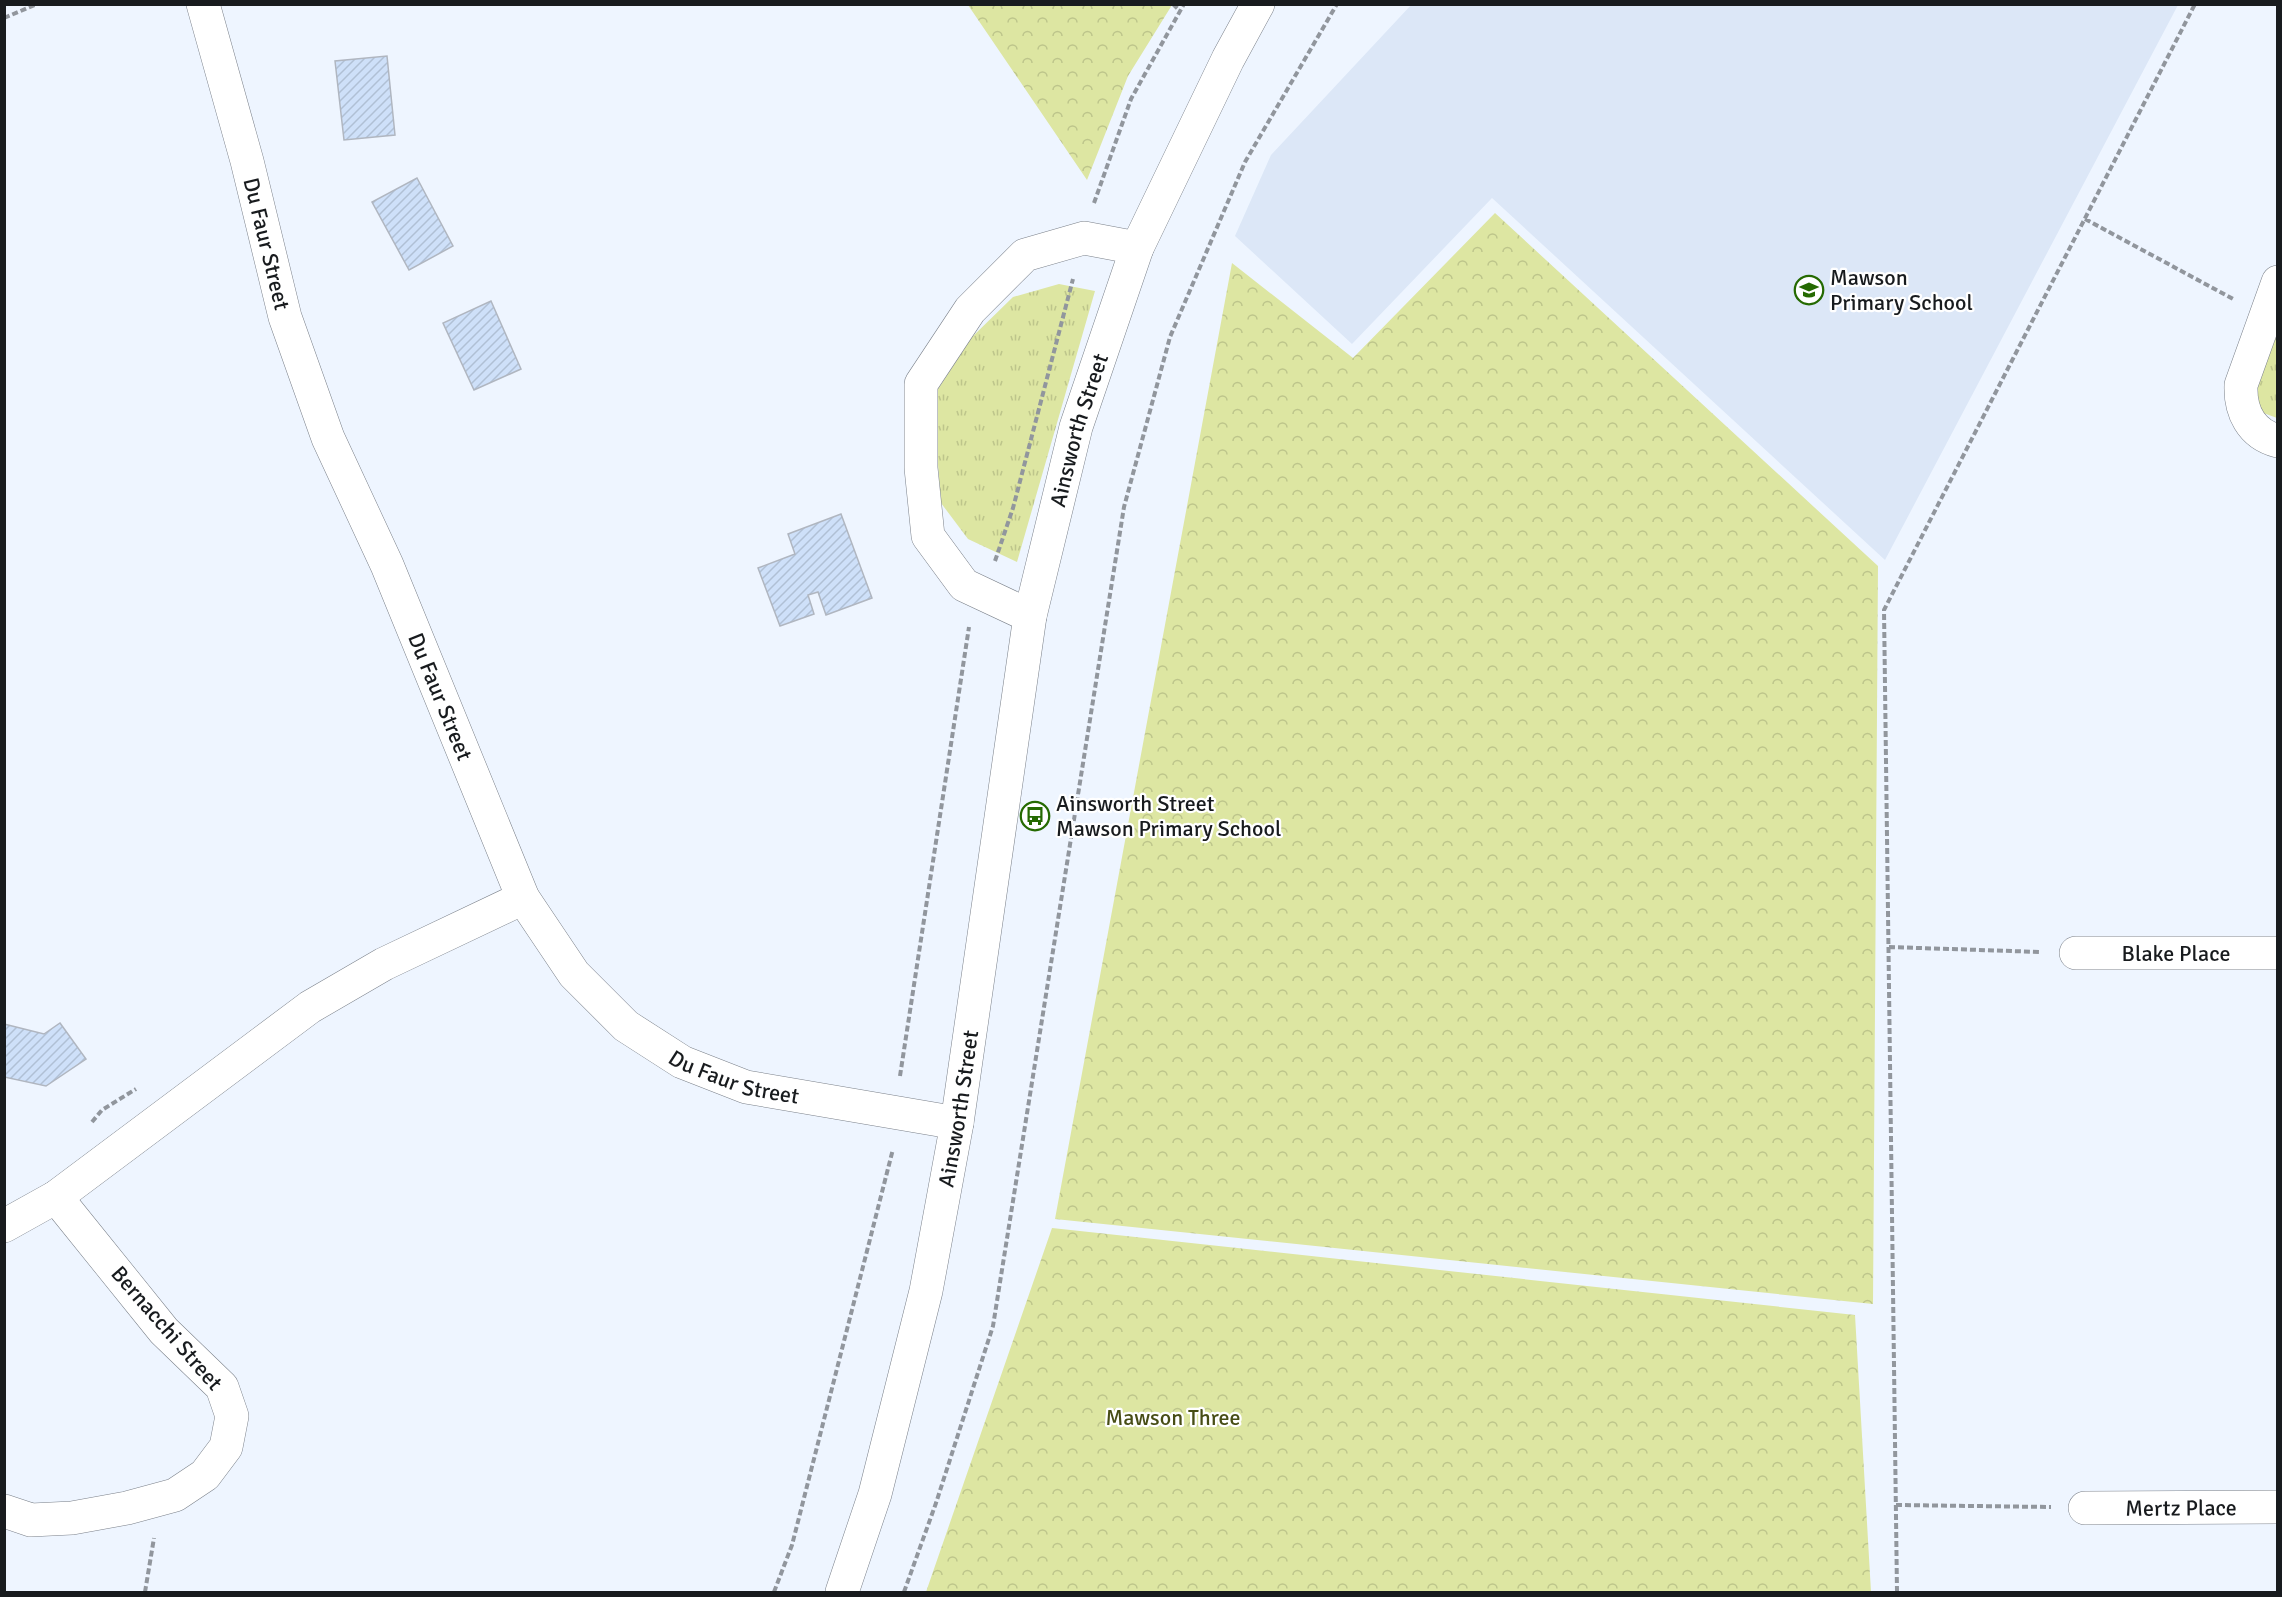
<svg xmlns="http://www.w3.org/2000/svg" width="2282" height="1597" font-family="Signika,sans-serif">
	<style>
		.built { fill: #dce7f7 }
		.grass { fill: url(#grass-tufts) }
		.park { fill: url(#park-crowns) }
		.building { fill: url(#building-hatch); stroke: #b0b6c0; stroke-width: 1.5 }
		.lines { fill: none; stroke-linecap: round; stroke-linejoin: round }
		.minor-casing { stroke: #7b818a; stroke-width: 34 }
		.path { stroke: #91969d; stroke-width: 4; stroke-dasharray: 6 3; stroke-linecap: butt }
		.minor { stroke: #fff; stroke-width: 33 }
		.labels { text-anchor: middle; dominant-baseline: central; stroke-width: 4.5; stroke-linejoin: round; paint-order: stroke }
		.street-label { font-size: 22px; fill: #181b1e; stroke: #fff }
		.poi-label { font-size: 22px; fill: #181b1e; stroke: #fff; text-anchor: start }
		.park-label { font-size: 22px; fill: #474d15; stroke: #fff }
	</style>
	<defs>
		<pattern id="grass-tufts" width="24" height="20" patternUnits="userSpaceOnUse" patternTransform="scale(1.5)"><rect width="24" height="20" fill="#dde6a2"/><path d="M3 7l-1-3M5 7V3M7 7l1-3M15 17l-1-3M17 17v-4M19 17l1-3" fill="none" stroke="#bdc58b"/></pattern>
		<pattern id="park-crowns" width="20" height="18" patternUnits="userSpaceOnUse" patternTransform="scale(1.5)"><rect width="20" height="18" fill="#dde6a2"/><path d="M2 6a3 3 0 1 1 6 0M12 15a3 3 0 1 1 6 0" fill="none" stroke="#bdc58b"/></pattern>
		<pattern id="building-hatch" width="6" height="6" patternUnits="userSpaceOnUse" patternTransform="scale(1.5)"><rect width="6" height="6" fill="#cee0f9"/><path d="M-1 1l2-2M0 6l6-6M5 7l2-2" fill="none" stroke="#b0c0d5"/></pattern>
	</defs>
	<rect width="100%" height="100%" fill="#eef5ff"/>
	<path class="built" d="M1412,4H2178V5L1885,560L1492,198L1352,344L1235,236L1271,155Z"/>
	<path class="grass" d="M1059,284L1095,291L1017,562L968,539L941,503L937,452L936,392L972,337L1013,297Z
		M2277,305V418L2258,411L2245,374Z"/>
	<path class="park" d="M968,5H1172L1128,76L1087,180Z
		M1495,213L1878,566L1873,1304L1055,1219L1232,263L1353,358Z
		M1052,1228L1855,1315L1871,1592H926Z"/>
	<path class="building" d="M387,56L395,135L344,140L335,61Z
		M417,178L453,246L409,270L372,202Z
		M491,301L521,369L474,390L443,323Z
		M841,514L872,598L826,615L818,592L808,595L814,614L780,626L758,568L795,554L788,534Z
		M60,1023L86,1059L46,1086L4,1077V1024L44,1034Z"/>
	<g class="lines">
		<g class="minor-casing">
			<g id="minor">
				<path id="s1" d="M203,4L247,161L285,317L328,438L387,565L523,898L574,974L626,1026L682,1062L746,1087L957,1123"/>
				<path d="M2278,282L2241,385C2240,411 2251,434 2278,441"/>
				<path d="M1030,616L964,585L928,536L921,468V384L970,310L1025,255L1084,238L1137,248"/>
				<path id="s2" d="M2076,953H2278"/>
				<path d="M4,1226L56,1197L310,1007L384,964L523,898"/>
				<path id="s3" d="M2085,1508L2278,1507"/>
				<path d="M4,1511L31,1520L72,1518L127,1508L175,1495L205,1475L226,1447L232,1416L222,1387L164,1331L56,1197"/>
				<path id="s4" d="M842,1592L875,1494L926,1291L957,1123L1030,616L1076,427L1137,248L1228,59L1258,4"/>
			</g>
		</g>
		<path class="path" d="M1173,4L1180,11
			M4,18L37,4
			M1094,203L1131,99L1184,4
			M2085,219L2235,300
			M995,561L1013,508L1073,279
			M1889,947L2041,952
			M900,1076L969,627
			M92,1122L102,1110L136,1089
			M1896,1505L2051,1507
			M145,1592L154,1538
			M774,1592L792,1545L893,1149
			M904,1592L936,1503L993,1326L1124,507L1170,337L1245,162L1337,4
			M1897,1592L1884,610L2195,4"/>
		<use href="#minor" class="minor"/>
	</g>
	<defs>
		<g id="school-ring" transform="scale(1.5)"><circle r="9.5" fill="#fff" stroke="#256a01" stroke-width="1.5"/><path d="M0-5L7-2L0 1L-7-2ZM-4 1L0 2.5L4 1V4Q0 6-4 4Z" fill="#256a01"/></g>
		<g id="bus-ring" transform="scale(1.5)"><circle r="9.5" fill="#fff" stroke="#256a01" stroke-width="1.5"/><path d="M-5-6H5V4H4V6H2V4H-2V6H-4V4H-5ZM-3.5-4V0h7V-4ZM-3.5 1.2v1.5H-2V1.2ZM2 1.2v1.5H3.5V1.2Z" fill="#256a01"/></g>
	</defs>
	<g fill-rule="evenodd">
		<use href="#school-ring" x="1809" y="290"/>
		<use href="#bus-ring" x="1035" y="816"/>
	</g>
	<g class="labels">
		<g class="street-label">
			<text stroke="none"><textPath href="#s1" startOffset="248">Du Faur Street</textPath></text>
			<text stroke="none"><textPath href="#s4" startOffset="1188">Ainsworth Street</textPath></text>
			<text stroke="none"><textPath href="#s1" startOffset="734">Du Faur Street</textPath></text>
			<text stroke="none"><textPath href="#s2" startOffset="100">Blake Place</textPath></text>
			<text stroke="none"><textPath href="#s1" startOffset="1238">Du Faur Street</textPath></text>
			<text stroke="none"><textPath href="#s4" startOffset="498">Ainsworth Street</textPath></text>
			<text transform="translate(167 1328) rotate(49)">Bernacchi Street</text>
			<text stroke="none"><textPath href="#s3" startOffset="96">Mertz Place</textPath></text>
		</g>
		<g class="poi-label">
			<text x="1830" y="277">Mawson<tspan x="1830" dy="25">Primary School</tspan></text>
			<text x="1056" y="803">Ainsworth Street<tspan x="1056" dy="25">Mawson Primary School</tspan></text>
		</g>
		<g class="park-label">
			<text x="1173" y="1417">Mawson Three</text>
		</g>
	</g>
	<rect width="2282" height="1597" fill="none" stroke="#181b1e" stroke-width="12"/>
</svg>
